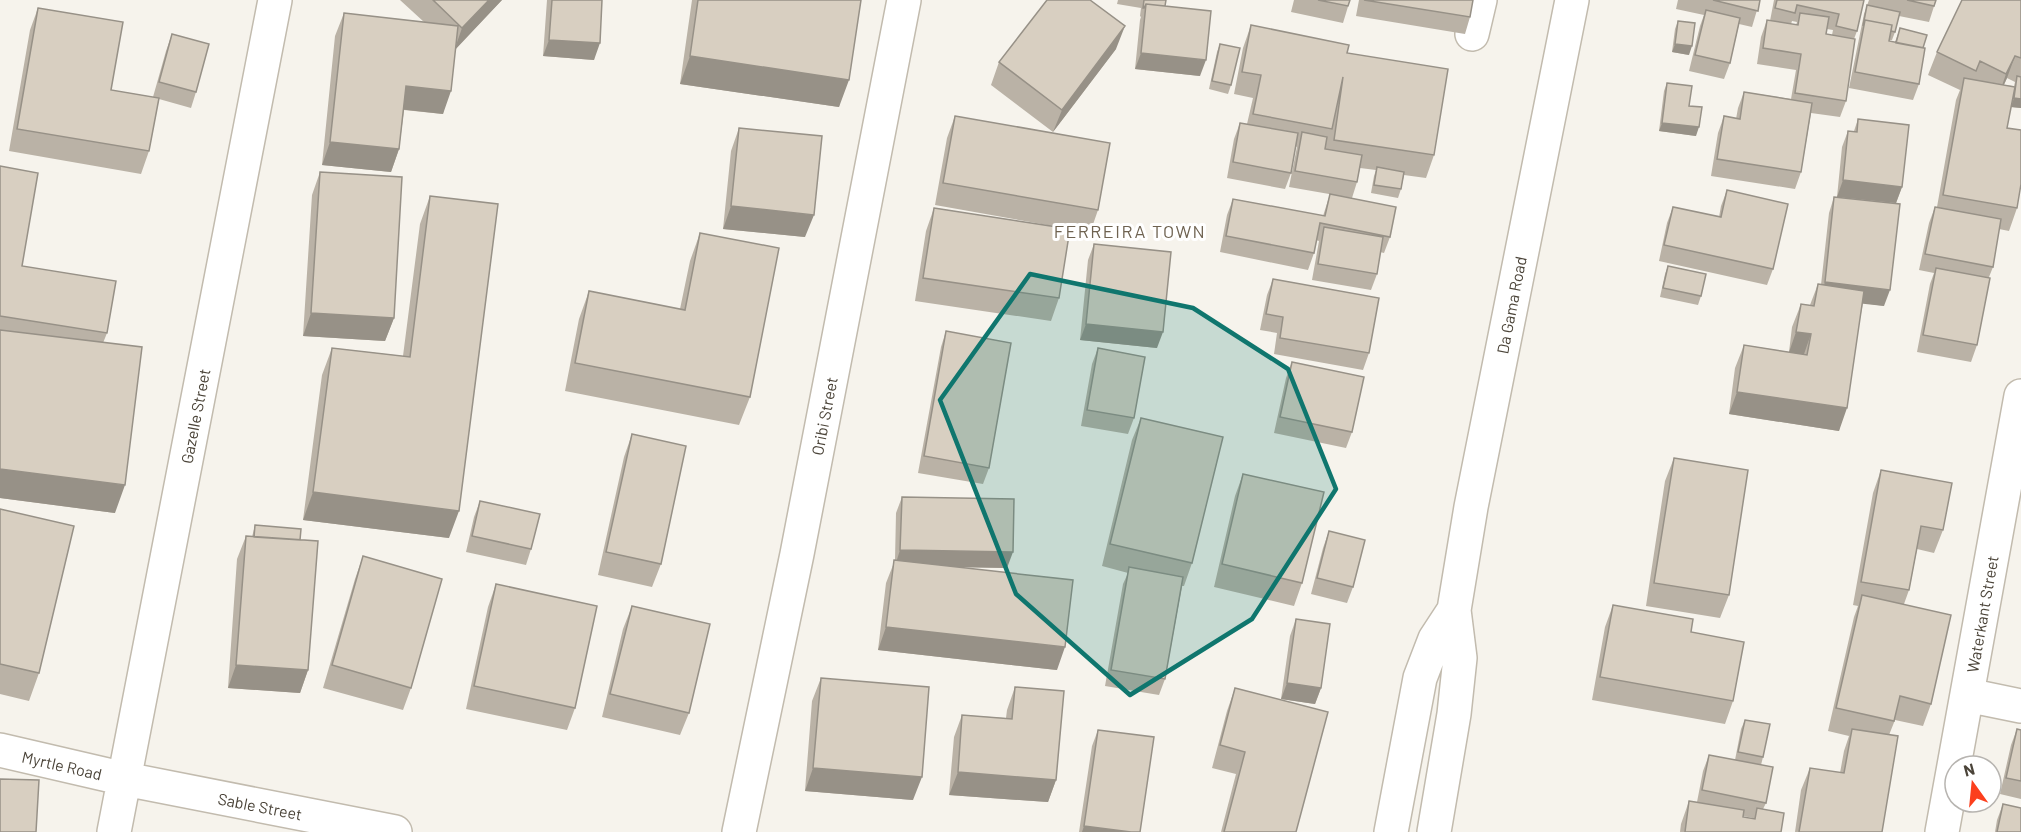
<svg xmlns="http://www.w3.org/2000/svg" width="2021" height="832" font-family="Barlow,sans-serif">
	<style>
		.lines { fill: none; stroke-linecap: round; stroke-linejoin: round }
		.minor-casing { stroke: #c2bbae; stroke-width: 36 }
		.minor { stroke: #fff; stroke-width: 33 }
		.wall { fill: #bab2a6; fill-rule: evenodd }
		.shaded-wall { fill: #979187 }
		.building { fill: #d8cfc1; stroke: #979187; stroke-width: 1.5 }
		.marked { fill: #0f766e; fill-opacity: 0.2; stroke: #0f766e; stroke-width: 4.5; stroke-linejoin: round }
		.labels { text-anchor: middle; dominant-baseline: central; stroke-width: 6; stroke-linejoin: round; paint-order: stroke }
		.street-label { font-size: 16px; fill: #4b4439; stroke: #fff }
		.neighbourhood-label { font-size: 18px; letter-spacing: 1.5px; fill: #6e6250; stroke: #fff }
	</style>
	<rect width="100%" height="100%" fill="#f6f3ec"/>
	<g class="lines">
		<g class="minor-casing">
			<path id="minor" d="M1472,34L1480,0
				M1967,695L2021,706
				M0,750L125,779L395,832
				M114,832L275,0
				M739,832L797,554L904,0
				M1391,832L1420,678L1435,639L1454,610
				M1434,832L1454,714L1460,658L1454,610L1471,507L1572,0
				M1942,832L2021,396"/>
		</g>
		<use href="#minor" class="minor"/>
	</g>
	<path class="wall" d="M400,0H502L455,49L443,114L404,110L399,149L391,172L322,165L335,36L344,13L424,22Z
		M547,0H602L594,60L543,56Z
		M692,0H861L839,107L680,84Z
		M1118,0H1166L1165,6L1200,76L1135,69L1140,20L1141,17L1140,16L1141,8L1117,4Z
		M1294,0H1350L1343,23L1291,12Z
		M1359,0H1473L1470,17L1465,34L1356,16Z
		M1678,0H1760L1752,27L1739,24L1730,63L1724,79L1689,71L1700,26L1704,15L1676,9Z
		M1774,0H1864L1857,31L1854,39L1846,101L1840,117L1811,113L1801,172L1795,189L1711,176L1718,133L1724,116L1736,119L1738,108L1744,92L1791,99L1796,70L1757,64L1761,37L1767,20L1770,21ZM1792,21L1797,22L1796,25L1791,24ZM1827,29L1833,30L1832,35L1826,34Z
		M1869,0H1936L1929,22L1899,16L1895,32L1892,40H1889V41L1895,42L1900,28L1923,48L1919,84L1913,100L1849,88L1864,14Z
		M2021,0V108L2011,107L2007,128L2017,208L2009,231L1999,229L1993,267L1989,277L1977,345L1971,362L1917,352L1930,284L1934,273L1919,270L1929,223L1935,207H1937L1956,100L1960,90L1928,75L1937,52ZM2007,78L2015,82L2014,86L2004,85Z
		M38,8L111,90L153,97L166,51L172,34L196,92L191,108L159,99L149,151L141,174L9,151L30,30Z
		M1678,21L1689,55L1672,52L1675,29Z
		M1251,25L1347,53L1434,155L1426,178L1404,175L1401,189L1398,198L1371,193L1374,176L1376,170L1360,168L1357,182L1352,198L1289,187L1297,147L1295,146L1291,173L1285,189L1227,178L1234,139L1240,123L1247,124L1253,98L1234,94L1243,48Z
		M1220,44L1231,85L1228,94L1209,89L1217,52Z
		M1116,49L1053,132L991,85L999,62Z
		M1667,83L1689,106L1696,136L1659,131L1664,91Z
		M955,116L1098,210L1090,233L1070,229L1059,298L1051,321L915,301L926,231L934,208L1064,228L935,205L947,138Z
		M1858,119L1902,187L1896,203L1837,197L1842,147L1848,131H1854Z
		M739,128L805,237L723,229L731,151Z
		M0,166L22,266L107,333L103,343L115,513L0,498Z
		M320,172L394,318L385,341L303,336L312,195Z
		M1727,190L1773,269L1767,285L1659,261L1667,223L1673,207L1719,217L1721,206Z
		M1330,194L1390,237L1384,253L1380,252L1377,274L1371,290L1312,280L1319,241L1316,240L1314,253L1308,270L1220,252L1227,215L1233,199L1323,216Z
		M430,196L449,538L303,520L322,375L332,348L403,356L420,224Z
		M1834,197L1884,306L1863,303L1839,431L1729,414L1735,368L1744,345L1789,352L1792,327L1801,304L1810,305L1818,284L1821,285L1829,213Z
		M700,233L750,397L739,425L565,391L579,319L589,291L680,309L690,261Z
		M1094,244L1157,348L1080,340L1088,260Z
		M1668,266L1701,296L1698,305L1660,297L1665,274Z
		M1273,279L1369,353L1363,370L1274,354L1277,333L1260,330L1267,295Z
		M946,331L989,468L983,484L918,473L941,347Z
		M1098,348L1134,418L1128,434L1081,426L1092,364Z
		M1292,362L1352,432L1346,448L1274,433L1286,378Z
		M1141,418L1192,563L1184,586H1182L1165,679L1159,695L1105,686L1123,584L1128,573L1102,566L1132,440Z
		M632,434L661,564L652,587L598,575L624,457Z
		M1674,458L1729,595L1720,618L1646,606L1665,481Z
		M1881,470L1943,530L1934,553L1917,549L1909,590L1904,604L1931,704L1923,726L1895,720L1889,735L1882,832H1795L1801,790L1810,768L1840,773L1844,751L1849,736L1828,731L1854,617L1858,606L1853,605L1873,493Z
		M1243,474L1302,583L1294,606L1214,587L1235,496Z
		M902,497L1007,568L955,567L1057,670L878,650L886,583L895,560L896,513Z
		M480,501L531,549L526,565L466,552L474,517Z
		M0,509L39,673L29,701L0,694Z
		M255,525L300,540L308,670L300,693L228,688L237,559L246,536L252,537Z
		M1329,531L1353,587L1347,603L1311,594L1323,548Z
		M363,556L411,688L403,710L323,688L355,579Z
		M496,584L575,708L567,730L466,709L488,607Z
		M1613,605L1691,632L1733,701L1725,724L1592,700L1605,627Z
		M632,606L689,713L680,735L602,717L623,629Z
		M1296,619L1321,688L1315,704L1281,699L1290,636Z
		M821,678L913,800L805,791L812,701Z
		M1015,687L1056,780L1048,802L949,795L954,737L962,715L1006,718L1007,710Z
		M1235,688L1296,832H1221L1236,774L1212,768L1227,711Z
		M1745,720L1763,757L1761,765L1766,803L1763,809L1781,832H1680L1681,824L1689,801L1697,802L1703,771L1709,755L1735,760L1741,729ZM1743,816L1753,818V819L1743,817Z
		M2017,729L2021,730V799L2000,794L2011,745Z
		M1098,730L1140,832H1079L1092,746Z
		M2003,804L2021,832H1995L1997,820Z"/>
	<path class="shaded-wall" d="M489,0H502L454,51L462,28Z
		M1125,26L1116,49L1053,132L1062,110Z
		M549,40L600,43L594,60L543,56Z
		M1675,44L1692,46L1689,55L1672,52Z
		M1141,53L1206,60L1200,76L1135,69Z
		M690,56L849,80L839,107L680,84Z
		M2015,56L2007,78L1998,97L2006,74Z
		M406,86L451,91L443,114L398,109Z
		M2014,98L2021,99V108L2011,107Z
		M1662,123L1699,127L1696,136L1659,131Z
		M330,142L399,149L391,172L322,165Z
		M1843,180L1902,187L1896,203L1837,197Z
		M731,206L814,215L805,237L723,229Z
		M1825,282L1890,290L1884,306L1819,299Z
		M311,313L394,318L385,341L303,336Z
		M1086,324L1163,332L1157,348L1080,340Z
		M1796,332L1811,334L1803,357L1788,355Z
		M1737,392L1847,408L1839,431L1729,414Z
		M0,469L125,485L115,513L0,498Z
		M313,492L459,511L449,538L303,520Z
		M900,550L1013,552L1007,568L895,566Z
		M886,627L1065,647L1057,670L878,650Z
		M236,665L308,670L300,693L228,688Z
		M1287,683L1321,688L1315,704L1281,699Z
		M813,768L922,777L913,800L805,791Z
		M958,772L1056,780L1048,802L949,795Z
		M1084,826L1131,832H1082Z"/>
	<path class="building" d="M433,0H489L462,28Z
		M552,0H602L600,43L549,40Z
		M698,0H861L849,80L690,56Z
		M1047,0H1090L1125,26L1062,110L999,62Z
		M1144,0H1166L1165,6L1146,4L1144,8H1143Z
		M1318,0H1350L1348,6Z
		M1364,0H1473L1470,17Z
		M1713,0H1760L1758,11Z
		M1777,0H1864L1857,31L1836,26L1839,14L1797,5L1795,13L1775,8Z
		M1907,0H1936L1934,6Z
		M1962,0H2021V58L2015,56L2006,74L1980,61L1976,71L1937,52Z
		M1146,4L1211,11L1206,60L1141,53Z
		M1867,5L1900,12L1895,32L1891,31L1892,25L1865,20L1863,26Z
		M38,8L123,22L111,90L159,98L149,151L17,129Z
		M1706,10L1740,18L1730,63L1695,55Z
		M344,13L458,26L451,91L406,86L399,149L330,142Z
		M1800,13L1829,17L1826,34L1855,39L1846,101L1795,93L1801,54L1763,48L1767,20L1798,25Z
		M1865,20L1892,25L1889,41L1925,48L1919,84L1855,72Z
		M1678,21L1695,23L1692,46L1675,44Z
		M1251,25L1349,45L1347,53L1448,69L1434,155L1334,140L1343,77L1332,129L1253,114L1261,75L1242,72Z
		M1900,28L1927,35L1923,48L1896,43Z
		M172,34L209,44L196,92L159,82Z
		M1220,44L1240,48L1231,85L1212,81Z
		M2017,76L2021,77V99L2014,98Z
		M1964,78L2015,87L2007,128L2021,130V184L2017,208L1943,195Z
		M1667,83L1692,86L1689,106L1702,107L1699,127L1662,123Z
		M1744,92L1812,103L1801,172L1717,159L1724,116L1740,119Z
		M955,116L1110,143L1098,210L943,183Z
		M1858,119L1909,125L1902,187L1843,180L1848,131L1857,132Z
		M1240,123L1298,133L1291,173L1233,162Z
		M739,128L822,136L814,215L731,206Z
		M1302,132L1327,137L1325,149L1362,155L1357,182L1295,171Z
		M0,166L38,173L22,266L116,281L107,333L0,316Z
		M1377,167L1404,172L1401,189L1374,185Z
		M320,172L402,177L394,318L311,313Z
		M1727,190L1788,204L1773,269L1664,245L1673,207L1721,217Z
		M1330,194L1396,207L1390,237L1320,223L1314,253L1226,236L1233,199L1325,216Z
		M430,196L498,204L459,511L313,492L332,348L410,357Z
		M1834,197L1900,204L1890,290L1825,282Z
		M1935,207L2001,219L1993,267L1925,254Z
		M934,208L1070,229L1059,298L923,278Z
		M1324,227L1383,237L1377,274L1318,264Z
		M700,233L779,248L750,397L575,363L589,291L685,310Z
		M1094,244L1171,252L1163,332L1086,324Z
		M1668,266L1706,274L1701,296L1663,288Z
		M1936,268L1990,278L1977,345L1923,335Z
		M1273,279L1379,298L1369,353L1280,338L1283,317L1266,314Z
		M1818,284L1864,291L1847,408L1737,392L1744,345L1807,355L1811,334L1796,332L1801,304L1814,306Z
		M0,330L142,347L125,485L0,469Z
		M946,331L1011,343L989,468L924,456Z
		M1098,348L1145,357L1134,418L1087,410Z
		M1292,362L1364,377L1352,432L1280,417Z
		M1141,418L1223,437L1192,563L1110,544Z
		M632,434L686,446L661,564L606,552Z
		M1674,458L1748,470L1729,595L1654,583Z
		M1881,470L1952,483L1943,530L1921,526L1909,590L1861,582Z
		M1243,474L1324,492L1302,583L1222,564Z
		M902,497L1014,499L1013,552L900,550Z
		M480,501L540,514L531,549L472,536Z
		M0,509L74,526L39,673L0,664Z
		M255,525L301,529L300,540L254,537Z
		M1329,531L1365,540L1353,587L1317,578Z
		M246,536L318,541L308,670L236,665Z
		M363,556L442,579L411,688L332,665Z
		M894,560L1073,580L1065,647L886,627Z
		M1129,567L1183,577L1165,679L1111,670Z
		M496,584L597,606L575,708L474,686Z
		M1862,595L1951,615L1931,704L1900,696L1894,721L1836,708Z
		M1613,605L1693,619L1691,632L1744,642L1733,701L1600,677Z
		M632,606L710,624L689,713L610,694Z
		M1296,619L1330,624L1321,688L1287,683Z
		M821,678L929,687L922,777L813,768Z
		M1015,687L1064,691L1056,780L958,772L962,715L1012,719Z
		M1235,688L1328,712L1296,832H1224L1245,752L1220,745Z
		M1745,720L1770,724L1763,757L1738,752Z
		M1852,729L1898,736L1882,832H1799L1810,768L1844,773Z
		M2017,729L2021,730V781L2006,778Z
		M1098,730L1154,737L1140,832H1131L1084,826Z
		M1709,755L1773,767L1766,803L1702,790Z
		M0,779L39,780L36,832H0Z
		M1689,801L1744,810L1743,817L1755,819L1757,808L1784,813L1781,832H1685Z
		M2003,804L2021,808V832H1997Z"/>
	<path class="marked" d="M1030,274L1193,308L1288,369L1336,489L1252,619L1130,695L1016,594L940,400Z"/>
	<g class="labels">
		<g class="street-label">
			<text transform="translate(1511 305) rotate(-79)">Da Gama Road</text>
			<text transform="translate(195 416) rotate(-79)">Gazelle Street</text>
			<text transform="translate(824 416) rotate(-79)">Oribi Street</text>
			<text transform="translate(1982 614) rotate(-80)">Waterkant Street</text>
			<text transform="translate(62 765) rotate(13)">Myrtle Road</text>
			<text transform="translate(260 806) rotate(11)">Sable Street</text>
		</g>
		<g class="neighbourhood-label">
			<text x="1130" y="231">FERREIRA TOWN</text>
		</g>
	</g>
	<g transform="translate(1973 784) rotate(345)"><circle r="28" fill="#ffffff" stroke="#b7b4b0" stroke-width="1.5"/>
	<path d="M0-4.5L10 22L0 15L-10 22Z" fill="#fc3f1d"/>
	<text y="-9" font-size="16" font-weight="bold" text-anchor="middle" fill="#4b4439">N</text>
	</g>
</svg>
